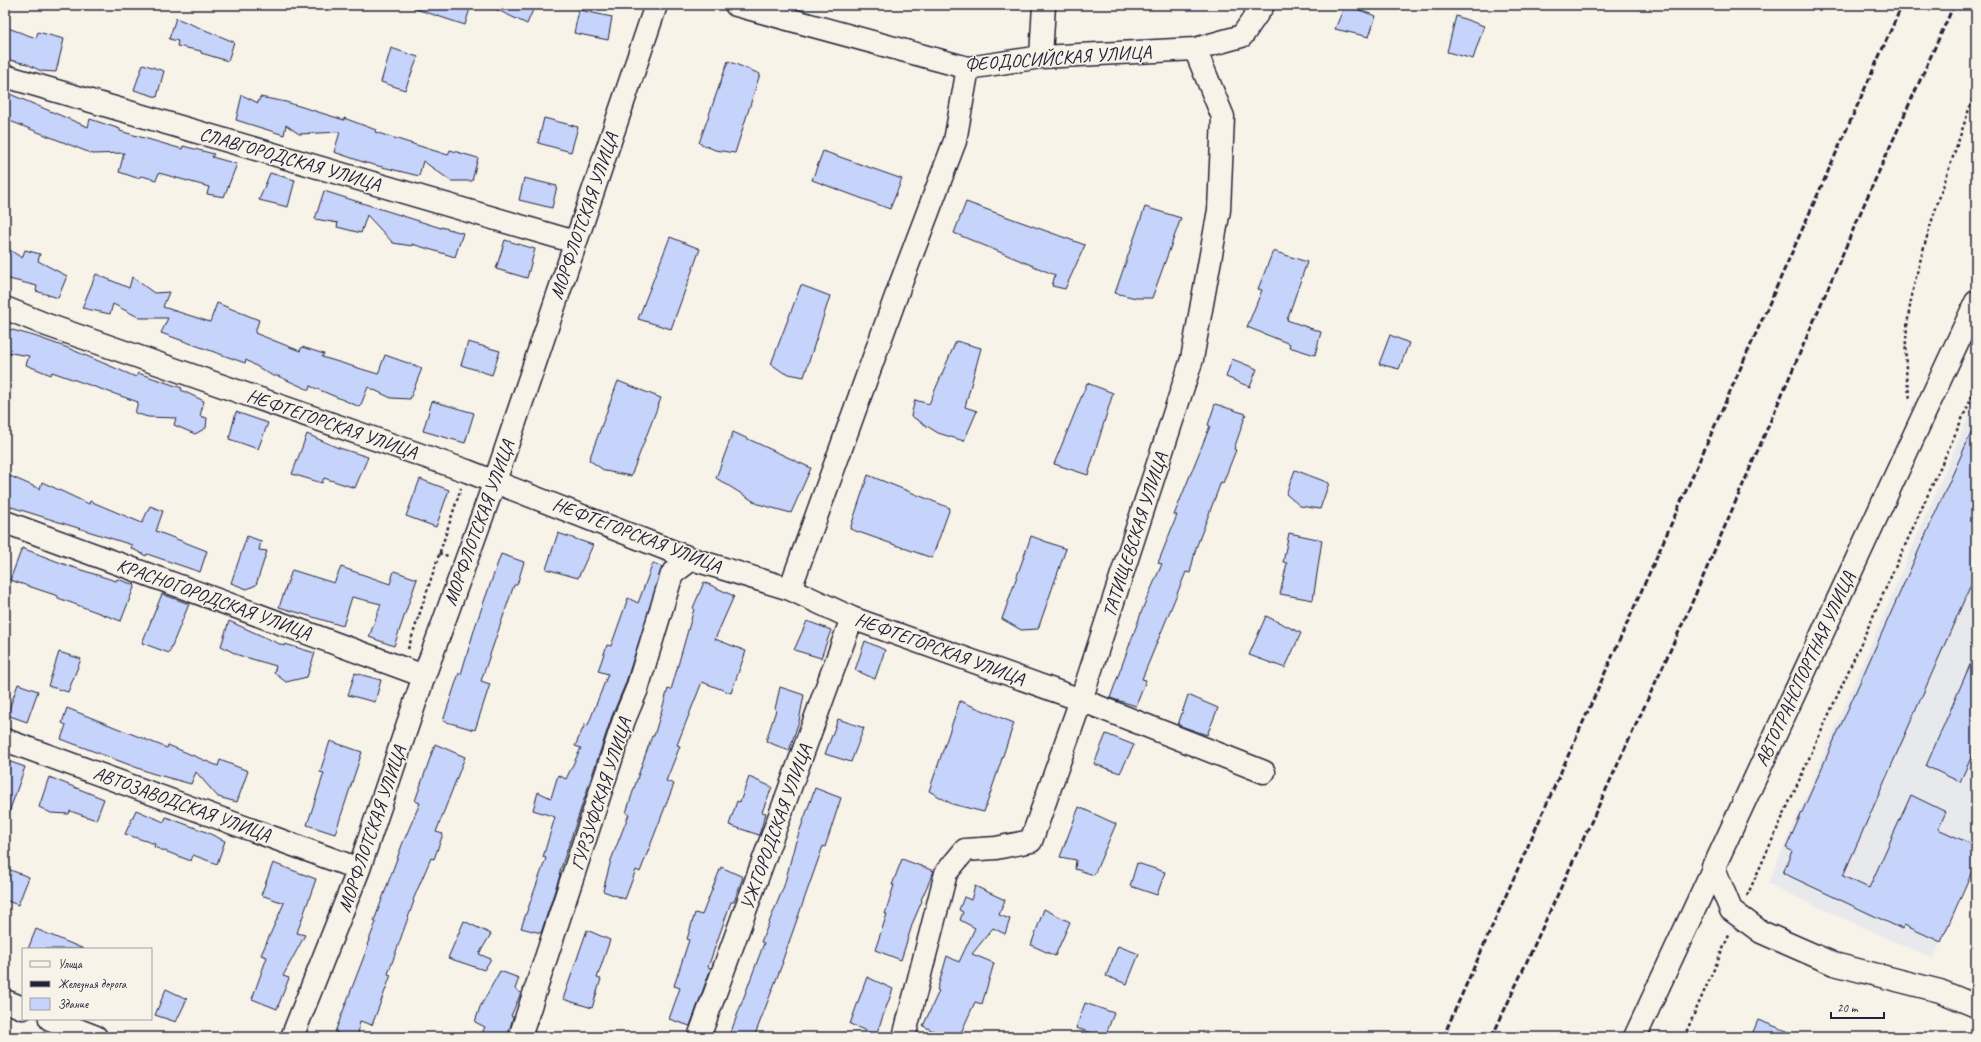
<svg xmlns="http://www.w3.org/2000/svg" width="1981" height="1042" font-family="Caveat,sans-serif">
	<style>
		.built { fill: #e8e9ed }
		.building { fill: #c6d3fa; stroke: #22223b }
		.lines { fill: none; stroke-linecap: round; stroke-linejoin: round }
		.minor-casing { stroke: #22223b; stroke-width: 25 }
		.path { stroke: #22223b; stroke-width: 2.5; stroke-dasharray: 3 3; stroke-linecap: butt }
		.minor { stroke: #f7f3e8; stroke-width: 22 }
		.rail { stroke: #22223b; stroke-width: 3; stroke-dasharray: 6 3; stroke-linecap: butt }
		.labels { text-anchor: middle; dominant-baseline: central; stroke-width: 3; stroke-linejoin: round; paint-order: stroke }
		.street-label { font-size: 19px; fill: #22223b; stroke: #f7f3e8 }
	</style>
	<rect width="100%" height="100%" fill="#f7f3e8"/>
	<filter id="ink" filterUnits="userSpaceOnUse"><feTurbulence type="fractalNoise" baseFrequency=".025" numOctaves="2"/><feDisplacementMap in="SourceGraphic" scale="8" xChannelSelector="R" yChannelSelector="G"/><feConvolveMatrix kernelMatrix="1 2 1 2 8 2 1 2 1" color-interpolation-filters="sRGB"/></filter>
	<g filter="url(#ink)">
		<path class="built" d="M1976,399V862L1933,959L1768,884Z"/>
		<path class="building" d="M414,5H471L465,25L413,8Z
			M487,5H535L527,24Z
			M1345,5L1376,16L1369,37L1335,29Z
			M579,10L612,17L608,40L574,33Z
			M1456,16L1484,26L1473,59L1447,52Z
			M176,18L234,42L228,61L201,53V51L177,46L178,41L169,39Z
			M5,27L36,38L38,32L64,39L56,72L41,71L27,64L5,59Z
			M391,48L418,57L405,90L381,82Z
			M728,61L760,74L735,153L715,150L699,143Z
			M143,64L164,71L157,97L134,90Z
			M5,92L88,127L90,119L120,129V131L182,149L183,146L214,154L212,157L237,164L224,197L207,194L209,187L159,173L156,180L142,176L137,178L119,172L124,153L93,154L5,119Z
			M242,95L258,103L260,97L286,102L344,120V118L376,130L375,132L448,155L450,150L478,158L472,181H451L423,161L419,176L366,163L334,152L340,132L299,134L286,125L284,135L236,120Z
			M544,118L578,127L571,152L538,143Z
			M823,151L902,179L890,209L812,180Z
			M270,173L295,180L288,207L259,200Z
			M524,178L557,186L552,208L519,200Z
			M324,191L441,228V227L463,233L455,257L412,244V246L393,243L367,215L361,233L337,227L338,223L315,219Z
			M966,202L1085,245L1065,289L1052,286L1055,275L954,233Z
			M1145,207L1181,218L1152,298H1136L1115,293Z
			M670,237L700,249L671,329L638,319Z
			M505,240L535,249L527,278L496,269Z
			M10,250L22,258L25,250L40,254L38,261L67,276L58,298L36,291L37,286L5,278V263Z
			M1273,251L1307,262L1287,320L1321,332L1315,355L1289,347L1290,344L1247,327L1262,290L1258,289Z
			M96,274L129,288L132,277L154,293L169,292L163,307L210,322L217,303L259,320L255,333L300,351L302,347L324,354L322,357L378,374L385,355L422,368L410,399L391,398L368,387L360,407L310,386L309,390L278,376H273L246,360L245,363L161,333L168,318H140L113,304L110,314L82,308Z
			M801,285L830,296L804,377L784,373L771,364Z
			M5,328L34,336L68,348L136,377L138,373L182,388L181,390L204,401L200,416L207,418L206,428L195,434L174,425L176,418L148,417L135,413L138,402L52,372L51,375L26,365L29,356L5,352Z
			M1390,335L1409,343L1399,369L1379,364Z
			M956,341L981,348L965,407L977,411L964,441L938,433L911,416L915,400L929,404Z
			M468,342L500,351L492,375L461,365Z
			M1232,359L1257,369L1250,387L1226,377Z
			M618,381L661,398L631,476L605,471L589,460Z
			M1087,383L1113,393L1088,475L1054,464Z
			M432,401L474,413L465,443L423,431Z
			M1215,404L1246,414L1234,449L1236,450L1223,483L1221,482L1196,548L1190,573L1186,572L1142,679L1146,680L1136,706L1110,698L1144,605L1162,564L1158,563L1177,515H1174L1210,426L1208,425Z
			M236,412L268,423L258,449L229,439Z
			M1976,422V573L1843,876L1869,888L1911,795L1946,812L1938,829L1976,846V862L1941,942L1904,925L1902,929L1783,873L1792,851L1786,848Z
			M733,432L811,468L791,513L758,504L716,478Z
			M307,434L336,447L368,457L355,488L324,478L322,483L292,474Z
			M1295,470L1329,483L1320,509L1300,506L1286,494Z
			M868,475L950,508L932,558L850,529Z
			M10,476L40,489L42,482L89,504L90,501L142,523L150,506L163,511L156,531L207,551L200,572L147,554L146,556L131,548L132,545L5,505V491Z
			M420,479L449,490L436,527L406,516Z
			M558,533L593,545L578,578L546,569Z
			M1289,533L1322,540L1313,600L1280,594L1287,563L1283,562Z
			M247,536L261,541L259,550L267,551L256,585L247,589L231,583Z
			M1031,536L1066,549L1038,629L1021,630L1002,619Z
			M22,548L69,566L116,581L117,579L135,585L121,621L58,598V596L10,580Z
			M501,554L524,562L517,585H514L481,681L490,684L475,730L443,721L459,673L461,674L476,624Z
			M653,563L663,567L625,685L612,716L559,874L560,875L541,933L521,928L546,858L543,857L555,817L533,810L538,792L551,798L558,775L566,779L581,748L575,746L585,724L588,725L608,674L598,671L607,645L611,646L628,598L638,603Z
			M341,567L390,584L394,571L417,579L394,646L369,637L381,604L352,597L343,626L279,607L292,570L334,583Z
			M704,582L734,596L715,639L746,651L731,693L702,682L677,745L680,746L666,781L674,784L640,872L636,870L625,899L603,891L611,860L629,814L626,813L641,767L652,736H654L668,689L671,690L694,609L693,608Z
			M162,594L189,604L169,653L142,643Z
			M1266,616L1301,633L1285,668L1249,655Z
			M229,621L284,646L285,644L315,653L307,677L286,682L274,673L276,666L238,655L221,646Z
			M807,621L831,630L821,658L794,650Z
			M865,641L885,650L875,679L855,670Z
			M1976,651V747L1960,782L1926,766Z
			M59,652L81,659L68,692L48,686Z
			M355,673L381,680L375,702L348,695Z
			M18,684L38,691L27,722L7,715Z
			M780,687L804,695L799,721L789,751L766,741L776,710L775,709Z
			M1188,695L1218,708L1207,735L1178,725Z
			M960,701L1014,723L984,812L952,804L929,791Z
			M67,708L167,748L168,745L218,766L220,760L248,771L237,802L218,797L196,772L191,784L151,773L61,739L66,725L62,723Z
			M838,719L864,728L851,762L825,754Z
			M1106,734L1134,745L1120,773L1094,764Z
			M330,741L362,752L335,834L307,825L324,773L320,772Z
			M435,744L465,757L436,832L443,834L434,859L431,858L413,900L414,901L388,974L391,975L372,1025L360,1021L358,1035L346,1037L335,1032L368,946L367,945L376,922L374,921L402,845L420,803L415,801Z
			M5,760L25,767L7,818H5Z
			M49,777L104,799L96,820L70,811L69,814L51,813L39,807Z
			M749,777L772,787L762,812L766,813L759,835L729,825L737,801L740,802Z
			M815,788L841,798L825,847L823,846L782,962H783L754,1037H729L764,943L761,942L784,886L795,844Z
			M1079,807L1116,824L1094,875L1075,869L1076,860L1060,857Z
			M136,810L164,822L166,817L204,831L225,841L217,864L193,855L191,861L154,847L155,844L125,834Z
			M902,859L934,871L921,900L922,901L913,922L901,960L875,950L887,914H885L894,885H892Z
			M273,863L316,879L297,933L305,935L283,976L289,978L277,1009L252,999L267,957L261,955L284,903L261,895Z
			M1137,863L1165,872L1157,895L1130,886Z
			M721,867L743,877L734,902H731L708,967L711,968L690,1026L669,1019L680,988L674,986L689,940L687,939L695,913L702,915Z
			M5,868L29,877L18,905L5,900Z
			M975,886L1005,900L999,915L1010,919L1005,934L993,928L972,954L994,963L982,1004L975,1002L959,1037H946L923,1026L939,991L937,990L947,956L959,962L975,928L960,920L963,912L959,910L964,897L971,900Z
			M1044,909L1070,922L1055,956L1031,945Z
			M464,921L491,934L479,954L491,959L484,970L448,958Z
			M36,929L84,949H28Z
			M587,930L610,940L597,978L601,979L592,1008L563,999Z
			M1118,946L1139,954L1127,984L1106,976Z
			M500,971L519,978L515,989L521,993L511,1016L513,1017L508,1036L480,1037L485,1027L475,1022L480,1007Z
			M867,977L893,989L876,1035L850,1024Z
			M166,989L187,999L176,1022L155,1015Z
			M1085,1003L1114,1013L1105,1037L1076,1028Z
			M1758,1020L1800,1036L1799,1037H1751Z"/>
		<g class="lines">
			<g class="minor-casing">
				<path id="minor" d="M736,5L968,68L1041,57L1195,49
					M1041,57L1044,5
					M5,76L575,242
					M5,308L47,325L467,471L692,559L790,589L852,618L1081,700L1264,772
					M5,522L424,676
					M790,589L899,288L955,141L968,68
					M5,740L359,869
					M1713,866L1731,910L1761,932L1834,964L1940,991L1976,1006
					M5,1001L23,1008
					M50,1019L96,1037
					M292,1037L359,869L424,676L495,481L656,5
					M520,1037L624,720L637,689L672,574L692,559
					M699,1037L852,618
					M904,1037L946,873L965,850L996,848L1031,841L1081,700L1192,359L1219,210L1223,117L1195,49L1242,36L1263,5
					M1635,1037L1976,302"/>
			</g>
			<path class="path" d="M1910,398C1897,337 1915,276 1933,217C1947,174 1962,131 1976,88
				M439,553L448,556
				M408,649L461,488
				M1747,896L1976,388
				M1684,1037L1730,933"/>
			<use href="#minor" class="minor"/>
			<path class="rail" d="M1443,1037L1902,5
				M1492,1037L1687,614L1866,200L1954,5"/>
		</g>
	</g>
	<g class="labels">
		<g class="street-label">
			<text transform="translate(1058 58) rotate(-4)">ФЕОДОСИЙСКАЯ УЛИЦА</text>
			<text transform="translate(290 159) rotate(16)">СЛАВГОРОДСКАЯ УЛИЦА</text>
			<text transform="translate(584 216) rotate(-71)">МОРФЛОТСКАЯ УЛИЦА</text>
			<text transform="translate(332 424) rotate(19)">НЕФТЕГОРСКАЯ УЛИЦА</text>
			<text transform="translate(479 523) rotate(-70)">МОРФЛОТСКАЯ УЛИЦА</text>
			<text transform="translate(637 535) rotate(21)">НЕФТЕГОРСКАЯ УЛИЦА</text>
			<text transform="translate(1135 535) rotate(-72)">ТАТИЩЕВСКАЯ УЛИЦА</text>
			<text transform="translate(214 599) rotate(20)">КРАСНОГОРОДСКАЯ УЛИЦА</text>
			<text transform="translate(940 649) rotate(20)">НЕФТЕГОРСКАЯ УЛИЦА</text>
			<text transform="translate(1805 669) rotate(-65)">АВТОТРАНСПОРТНАЯ УЛИЦА</text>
			<text transform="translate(601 794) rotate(-72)">ГУРЗУФСКАЯ УЛИЦА</text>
			<text transform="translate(182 804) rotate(20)">АВТОЗАВОДСКАЯ УЛИЦА</text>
			<text transform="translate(776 827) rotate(-70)">УЖГОРОДСКАЯ УЛИЦА</text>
			<text transform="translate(372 829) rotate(-71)">МОРФЛОТСКАЯ УЛИЦА</text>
		</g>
	</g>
	<rect width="1981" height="1042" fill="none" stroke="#f7f3e8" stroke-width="20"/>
	<rect x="10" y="10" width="1961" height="1022" fill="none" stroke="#22223b" stroke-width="1.5" filter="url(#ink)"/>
	<rect x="22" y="948" width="130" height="72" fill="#f7f3e8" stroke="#a29fa3"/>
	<rect x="30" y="961" width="20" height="6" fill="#f7f3e8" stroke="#a29fa3"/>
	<text x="58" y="968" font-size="12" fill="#22223b">Улица</text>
	<rect x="30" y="981" width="20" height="6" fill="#22223b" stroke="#a29fa3"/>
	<text x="58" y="988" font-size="12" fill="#22223b">Железная дорога</text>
	<rect x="30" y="998" width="20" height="12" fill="#c6d3fa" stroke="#a29fa3"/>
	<text x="58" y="1008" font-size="12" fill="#22223b">Здание</text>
	<path d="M1831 1012v6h53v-6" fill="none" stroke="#22223b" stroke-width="2"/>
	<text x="1837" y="1012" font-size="12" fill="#22223b" stroke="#f7f3e8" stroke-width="3" paint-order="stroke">20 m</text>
</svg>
